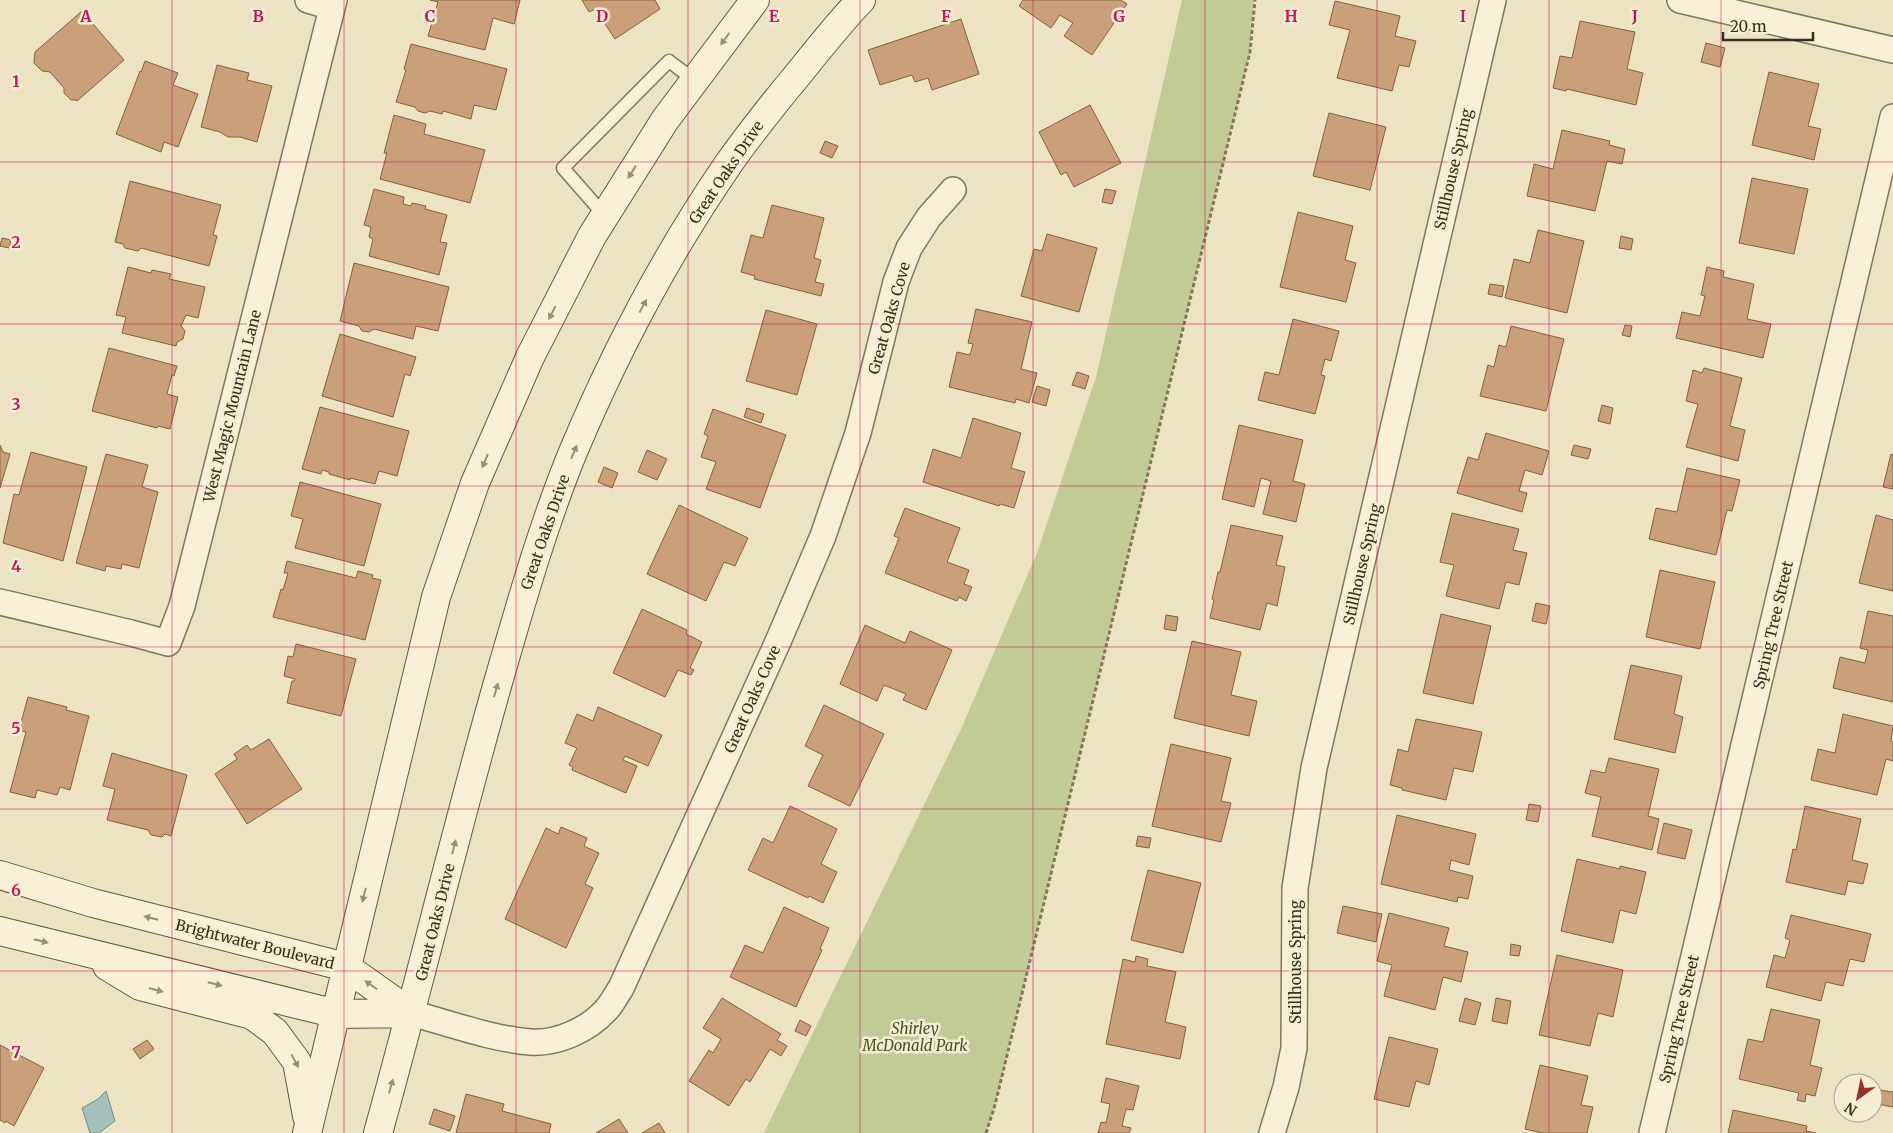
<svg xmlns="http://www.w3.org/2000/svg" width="1893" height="1133" font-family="Merriweather,serif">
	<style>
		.green { fill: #c2cb97 }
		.water { fill: #a5c0ba; stroke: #6c8e88 }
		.building { fill: #caa07a; stroke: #856041 }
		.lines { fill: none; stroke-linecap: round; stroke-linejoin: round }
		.lane-casing { stroke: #87755a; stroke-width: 15 }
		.street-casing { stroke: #87755a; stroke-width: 28 }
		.secondary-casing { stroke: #69563d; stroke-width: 30 }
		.path { stroke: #87755a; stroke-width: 3; stroke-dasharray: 4 2.5; stroke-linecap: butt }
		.lane { stroke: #f8f0d6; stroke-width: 12 }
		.street { stroke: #f8f0d6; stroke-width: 25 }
		.secondary { stroke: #f8f0d6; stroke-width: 28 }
		.oneway { fill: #988e7a }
		.grid { fill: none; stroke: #c2185b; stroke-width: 1; stroke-opacity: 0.55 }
		.labels { text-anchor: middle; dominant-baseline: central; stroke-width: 5; stroke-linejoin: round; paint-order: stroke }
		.street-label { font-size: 15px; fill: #372c1e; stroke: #f5edd2 }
		.park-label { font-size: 15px; font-style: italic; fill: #445325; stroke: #f5edd2 }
		.grid-label { font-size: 16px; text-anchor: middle; font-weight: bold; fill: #c2185b; stroke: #f5edd2; stroke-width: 5; stroke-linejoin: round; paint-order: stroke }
	</style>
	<rect width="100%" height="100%" fill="#ede3c3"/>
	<path class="green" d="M1182,0H1254L1250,52L995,1105L986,1133H764L961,729L1037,553L1096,377Z"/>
	<path class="water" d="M106,1091L115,1121L99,1133H90L82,1108L98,1099Z"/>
	<path class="building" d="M430,0H520L514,24L493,18L485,50L428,36L438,2Z
		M582,0H655L660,9L615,39L595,9L589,12Z
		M1023,0H1121L1127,4L1092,55L1064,36L1073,23L1060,15L1051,28L1019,6Z
		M1335,1L1400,16L1395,36L1416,41L1409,67L1399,65L1392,91L1337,78L1350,30L1329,25Z
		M82,11L124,60L77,101L76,100H71L64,93V88L50,72L42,71L34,63L35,52Z
		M961,19L979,74L932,90L928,78L915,82L912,75L880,85L868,50Z
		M1580,21L1635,32L1627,69L1643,73L1636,105L1567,89L1566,91L1553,88L1560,56L1572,58Z
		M1706,43L1725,48L1720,67L1701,62Z
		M411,44L507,69L496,110L474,105L471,119L443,111L442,114L430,111L425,113L418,111L415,107L396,102L406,70L404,69Z
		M145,61L178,73L173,85L198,94L178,147L164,142L161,152L116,134L140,71L141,72Z
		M217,65L249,73L247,80L272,86L257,142L240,137H228L220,132L201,127Z
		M1769,72L1819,84L1808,126L1821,129L1814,160L1752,145Z
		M1090,105L1121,163L1074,187L1066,172L1061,175L1039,132Z
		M1329,113L1386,127L1370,190L1313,176Z
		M394,115L426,124L424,134L485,150L470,203L380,179L387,153H384Z
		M1562,130L1610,141L1609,145L1625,149L1622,164L1607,161L1595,211L1527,196L1534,164L1553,169Z
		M825,141L838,146L832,158L820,153Z
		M1752,178L1808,189L1794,254L1739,243Z
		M130,181L221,205L213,235L217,236L209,266L141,248L138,251L125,248L123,244L115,242Z
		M374,189L404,197L403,204L411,206L412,203L426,206L425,209L447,215L440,242L447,243L439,275L369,256L373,239L369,237L371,227L364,225Z
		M1105,189L1116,191L1112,204L1102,202Z
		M772,205L824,218L814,258L821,260L815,282L824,284L821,296L754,279L755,276L741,272L751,235L763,238Z
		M1298,212L1353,226L1345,260L1356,263L1346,302L1280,287Z
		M1538,230L1584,241L1567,313L1505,298L1514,259L1530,263Z
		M1047,234L1097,248L1079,312L1021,296L1034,249L1042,251Z
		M1621,236L1633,239L1631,250L1619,248Z
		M2,238L11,240L9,248L0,246Z
		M354,263L449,287L438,331L416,326L413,339L374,329L369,332L362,331L359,326L340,321Z
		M128,267L151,273L152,270L171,274L169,279L205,287L198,318L186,315L181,326L185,331L183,339L177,342L176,346L122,333L126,317L116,315Z
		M1707,267L1724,271L1723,277L1754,284L1747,319L1771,324L1763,358L1676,338L1682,312L1700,316L1705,296L1701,295Z
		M1490,284L1504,286L1502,297L1488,294Z
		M976,309L1032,322L1021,369L1037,373L1029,403L1016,399L1015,403L949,387L957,352L970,355L973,344L968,343Z
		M766,310L817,324L797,395L746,381Z
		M1293,319L1339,331L1331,361L1325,359L1321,375L1325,376L1315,414L1258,400L1265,372L1279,375Z
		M1625,325L1632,326L1630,337L1622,335Z
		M1511,326L1564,339L1546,411L1480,396L1488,365L1494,367L1499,345L1506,347Z
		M340,334L416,357L410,376L405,374L393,417L322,396Z
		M109,348L177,366L174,376L172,375L167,394L178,397L170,429L158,426L157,428L92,411Z
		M1704,368L1742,378L1730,426L1745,430L1738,461L1686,447L1698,404L1686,401L1693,370L1702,373Z
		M1077,372L1089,376L1085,389L1072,385Z
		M1037,386L1050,390L1046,406L1032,402Z
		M1602,405L1613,408L1610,424L1598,421Z
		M320,407L409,431L397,476L379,471L375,484L350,478V480L329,474V472L322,470L321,474L302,469Z
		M747,408L764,414L761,423L744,417Z
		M713,409L786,435L760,508L706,489L716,462L701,457L708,436L704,434Z
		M973,418L1021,433L1011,468L1025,472L1014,508L1000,504L999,506L923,482L933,449L961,458Z
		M1239,425L1303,440L1293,481L1305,484L1296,522L1263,514L1271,481L1261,478L1254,507L1222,499Z
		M1486,433L1549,451L1542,475L1525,470L1519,491L1527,493L1522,512L1457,493L1468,457L1478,460Z
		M0,445L3,452L10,454L0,488Z
		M1574,445L1591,449L1588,459L1571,455Z
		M647,450L667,459L657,480L638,472Z
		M31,452L87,467L63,561L3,543L14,494L19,495Z
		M106,454L148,465L142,487L158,492L139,568L122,564L121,569L106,566L105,571L76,563Z
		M1891,454L1893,455V489L1883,487Z
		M604,467L618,473L612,488L598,482Z
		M1687,468L1740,480L1732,511L1727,510L1716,555L1649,539L1656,508L1677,512Z
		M300,482L381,504L364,566L295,548L303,519L291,516Z
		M679,505L748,538L735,566L724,562L706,601L647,574Z
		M905,508L960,528L947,562L969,570L964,584L972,587L966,601L959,597L957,601L885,573L899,538L894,536Z
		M1452,513L1519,529L1513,550L1527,553L1519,585L1506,582L1499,609L1446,596L1454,565L1440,562Z
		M1876,515L1893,520V591L1859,583Z
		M1231,525L1283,536L1276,565L1285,567L1277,606L1267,603L1260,630L1210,618L1214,600L1212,599L1213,595L1218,572H1220Z
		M287,561L356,578L358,571L373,575L372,578L381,580L365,640L273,617L281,589L283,590L288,573H284Z
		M1660,570L1715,582L1700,649L1646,637Z
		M1536,603L1550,606L1546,624L1532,621Z
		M642,609L687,630L686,634L702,642L690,668L694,670L691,675L678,670L665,697L613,673Z
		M1868,611L1893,616V702L1833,688L1840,657L1865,663L1868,650L1860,648Z
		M1441,614L1491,626L1473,704L1423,693Z
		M1166,615L1178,617L1176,631L1164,629Z
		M865,625L905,643L910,631L952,650L926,710L903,700L906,694L884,685L877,701L840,684Z
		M1192,641L1241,652L1231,695L1257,701L1249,736L1174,718Z
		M296,644L356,659L341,716L287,703L292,681H294L295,679L284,676L288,656L293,657Z
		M1631,665L1682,676L1674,714L1683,717L1675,753L1614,739Z
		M28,697L67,707L66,710L89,716L70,790L60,787L57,795L37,790L35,798L10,792L26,732L19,730Z
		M824,705L884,734L850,806L808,786L823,755L805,746Z
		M598,707L662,735L648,766L625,756L623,760L637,766L626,793L572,770L573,767L569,765L577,748L565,743L577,714L593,721Z
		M1843,714L1893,726L1891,741L1893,742V761L1886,759L1877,795L1811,780L1818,749L1835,753Z
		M1416,719L1482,732L1473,772L1454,768L1446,800L1402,790V788L1390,785L1398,749L1408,752Z
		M269,739L302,789L247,824L215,774L237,759L234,754L247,745L251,750Z
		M1171,744L1231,758L1221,801L1231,803L1221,842L1152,826Z
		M112,753L187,775L171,836L165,834L162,837L151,835L148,830L107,820L115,789L103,786Z
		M1609,758L1659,769L1648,816L1659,819L1652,850L1592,836L1601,797L1585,793L1591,770L1605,773Z
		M1529,804L1541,806L1538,822L1526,820Z
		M790,806L837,829L821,864L837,872L823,903L809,896L808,898L748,870L763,838L773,843Z
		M1805,806L1861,819L1852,860L1868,864L1863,884L1848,881L1845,895L1786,882L1793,849L1796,850Z
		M1397,815L1476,834L1469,865L1451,860L1449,870L1473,876L1468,899L1458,897L1457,902L1381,884Z
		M1664,823L1692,830L1685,859L1657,853Z
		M561,827L587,838L584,846L599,853L585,884L593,888L566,948L505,919L546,828L558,834Z
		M1138,836L1151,838L1149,848L1136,846Z
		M1577,859L1620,869V866L1646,872L1636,914L1620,910L1613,943L1561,931Z
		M1148,870L1201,883L1183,953L1131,940Z
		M1343,906L1382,914L1376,942L1337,933Z
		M784,907L829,928L820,949L822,950L796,1007L730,977L745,945L763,953Z
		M1389,913L1449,928L1444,946L1468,952L1461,982L1443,977L1435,1010L1384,996L1392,965L1377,961Z
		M1791,915L1871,934L1864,962L1850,959L1843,986L1826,982L1821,1001L1766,987L1774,955L1785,958L1790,940L1785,938Z
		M1511,944L1521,946L1519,956L1510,955Z
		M1557,955L1623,970L1613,1017L1598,1013L1590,1046L1539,1035Z
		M1136,956L1148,959L1147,966L1176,972L1165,1022L1186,1027L1180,1059L1106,1044L1123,959L1135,962Z
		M722,998L781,1034L777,1040L787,1046L781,1056L770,1049L750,1082L746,1079L729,1106L689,1081L709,1050L713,1053L721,1039L703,1028Z
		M1465,998L1481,1003L1475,1025L1459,1021Z
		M1496,998L1511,1001L1507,1024L1492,1021Z
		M1771,1009L1820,1020L1810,1065L1822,1068L1815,1096L1806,1094L1805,1102L1797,1100L1799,1093L1739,1079L1748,1039L1763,1042Z
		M800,1020L811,1026L806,1036L795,1031Z
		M1389,1037L1438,1049L1429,1085L1416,1081L1409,1107L1374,1099Z
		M147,1040L154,1049L140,1059L133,1049Z
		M0,1045L44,1068L14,1126L6,1121L5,1123L0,1120Z
		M1540,1065L1588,1076L1581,1105L1593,1107L1587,1133H1542L1525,1129Z
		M1106,1078L1139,1086L1133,1110L1126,1109L1122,1126L1131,1128L1129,1133H1098L1101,1122L1106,1123L1110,1104L1101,1102Z
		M1880,1090L1893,1092V1107L1877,1104Z
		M466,1094L504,1104L502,1111L551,1124L549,1133H456Z
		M434,1109L455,1116L450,1131L429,1124Z
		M1733,1110L1807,1126L1806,1131L1816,1133H1728Z
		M619,1119L628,1133H596Z
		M659,1123L665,1133H642Z"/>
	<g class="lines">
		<g class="lane-casing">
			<path id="lane" d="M605,216L563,168L669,61L694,80"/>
		</g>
		<g class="street-casing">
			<path id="street" d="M308,0L332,7
				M1680,0L1893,50
				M0,602L131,633L168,643L182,606L334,0
				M411,1013C448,1023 492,1039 530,1042C557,1044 588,1030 606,1010C612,1004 616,995 621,988L780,637L823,536L858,433L896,282L909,248L929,217L953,190
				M1272,1133L1286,1087L1294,1048L1295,888L1314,768L1493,0
				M1652,1133L1893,117"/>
		</g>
		<g class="secondary-casing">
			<path id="secondary" d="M0,875L93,903L346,967L411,1013
				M0,931L337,1014L411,1013
				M107,966L140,986L252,1015L275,1032L297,1062L307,1116
				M307,1133L436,597L475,483L530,357L592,236L665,120L755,0
				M378,1133C420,982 456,829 499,679C521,603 543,525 573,452C615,352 666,255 727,166C750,133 775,102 800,72C820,47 839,23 861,0"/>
		</g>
		<path class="path" d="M986,1133L995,1105L1250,52L1255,0"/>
		<use href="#lane" class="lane"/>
		<use href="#street" class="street"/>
		<use href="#secondary" class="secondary"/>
	</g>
	<defs><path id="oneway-solid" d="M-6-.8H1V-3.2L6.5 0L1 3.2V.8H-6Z" transform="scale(1.25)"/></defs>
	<g class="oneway">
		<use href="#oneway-solid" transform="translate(725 39) rotate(126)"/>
		<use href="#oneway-solid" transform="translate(632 172) rotate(122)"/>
		<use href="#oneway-solid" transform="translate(643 306) rotate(-62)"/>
		<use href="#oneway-solid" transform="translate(552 313) rotate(117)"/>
		<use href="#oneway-solid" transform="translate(574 452) rotate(-68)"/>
		<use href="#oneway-solid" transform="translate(485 461) rotate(113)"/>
		<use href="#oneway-solid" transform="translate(496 690) rotate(-74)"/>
		<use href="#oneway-solid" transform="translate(454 847) rotate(-76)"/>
		<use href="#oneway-solid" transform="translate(364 895) rotate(104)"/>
		<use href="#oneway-solid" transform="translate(151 918) rotate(-166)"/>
		<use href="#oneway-solid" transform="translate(41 941) rotate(14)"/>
		<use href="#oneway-solid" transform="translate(215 984) rotate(14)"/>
		<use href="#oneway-solid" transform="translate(371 985) rotate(-145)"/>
		<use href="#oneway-solid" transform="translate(156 990) rotate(15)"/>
		<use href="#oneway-solid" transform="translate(295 1061) rotate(62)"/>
		<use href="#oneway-solid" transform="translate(391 1086) rotate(-74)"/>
	</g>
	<path class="grid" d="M172,0V1133M344,0V1133M516,0V1133M688,0V1133M860,0V1133M1033,0V1133M1205,0V1133M1377,0V1133M1549,0V1133M1721,0V1133M0,162H1893M0,324H1893M0,486H1893M0,647H1893M0,809H1893M0,971H1893"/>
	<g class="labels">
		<g class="street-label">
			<text transform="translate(1453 169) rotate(-77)">Stillhouse Spring</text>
			<text transform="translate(726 172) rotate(-56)">Great Oaks Drive</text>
			<text transform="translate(889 318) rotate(-74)">Great Oaks Cove</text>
			<text transform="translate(232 406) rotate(-76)">West Magic Mountain Lane</text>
			<text transform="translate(545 532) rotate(-71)">Great Oaks Drive</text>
			<text transform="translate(1362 564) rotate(-77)">Stillhouse Spring</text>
			<text transform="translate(1773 625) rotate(-77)">Spring Tree Street</text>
			<text transform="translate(752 699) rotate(-66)">Great Oaks Cove</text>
			<text transform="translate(435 922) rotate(-76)">Great Oaks Drive</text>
			<text transform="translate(255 944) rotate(14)">Brightwater Boulevard</text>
			<text transform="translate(1295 962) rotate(-90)">Stillhouse Spring</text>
			<text transform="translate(1679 1019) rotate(-77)">Spring Tree Street</text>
		</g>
		<g class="park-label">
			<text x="915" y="1028">Shirley<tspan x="915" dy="17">McDonald Park</tspan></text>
		</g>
	</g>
	<g class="grid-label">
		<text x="86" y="22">A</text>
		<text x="258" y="22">B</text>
		<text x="430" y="22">C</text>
		<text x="602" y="22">D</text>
		<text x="774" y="22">E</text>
		<text x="946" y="22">F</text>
		<text x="1119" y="22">G</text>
		<text x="1291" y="22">H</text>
		<text x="1463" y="22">I</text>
		<text x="1635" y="22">J</text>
		<text x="16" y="87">1</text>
		<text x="16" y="248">2</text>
		<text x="16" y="410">3</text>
		<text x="16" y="572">4</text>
		<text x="16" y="734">5</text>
		<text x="16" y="896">6</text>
		<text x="16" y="1058">7</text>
	</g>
	<g transform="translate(1858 1098) rotate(213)"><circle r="24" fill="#f5edd2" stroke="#a9a08a"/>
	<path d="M0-4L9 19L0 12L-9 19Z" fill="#94312c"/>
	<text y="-8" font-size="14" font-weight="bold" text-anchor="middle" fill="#372c1e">N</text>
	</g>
	<path d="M1723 32v8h90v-8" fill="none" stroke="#372c1e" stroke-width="2.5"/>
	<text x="1730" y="32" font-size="15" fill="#372c1e" stroke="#f5edd2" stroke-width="4" paint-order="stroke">20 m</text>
</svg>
